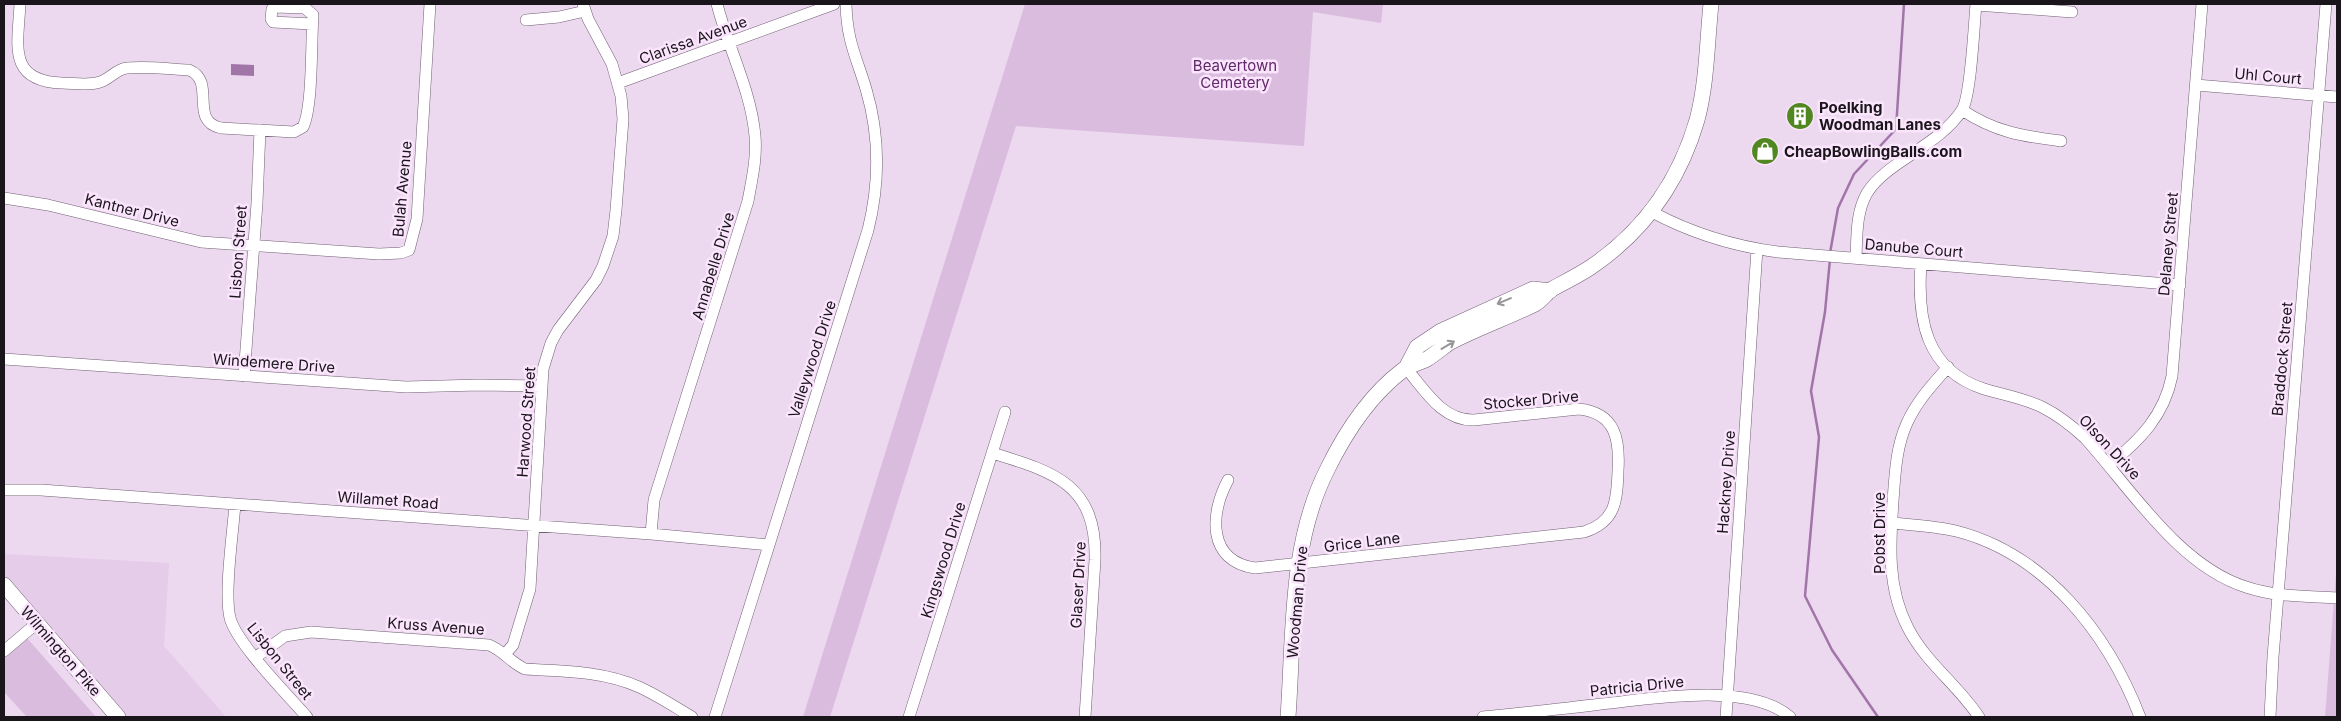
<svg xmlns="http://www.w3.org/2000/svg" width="2341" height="721" font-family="Inter,sans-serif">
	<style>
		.built { fill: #e5cce9 }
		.green { fill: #dabcde }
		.water { fill: #a275a9 }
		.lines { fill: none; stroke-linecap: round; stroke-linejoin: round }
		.stream { stroke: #a275a9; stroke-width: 2.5 }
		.minor-casing { stroke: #715f73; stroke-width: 12 }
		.major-casing { stroke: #715f73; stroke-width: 16 }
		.minor { stroke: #fff; stroke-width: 11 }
		.major { stroke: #fff; stroke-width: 15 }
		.oneway { stroke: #989598 }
		.labels { text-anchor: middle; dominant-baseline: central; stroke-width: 5; stroke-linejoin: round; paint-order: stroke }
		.street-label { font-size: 15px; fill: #1a141b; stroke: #fae5fd }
		.park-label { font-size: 15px; fill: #602769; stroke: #fae5fd }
		.poi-label { font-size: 15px; font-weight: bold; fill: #1a141b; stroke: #fae5fd; text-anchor: start }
	</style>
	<rect width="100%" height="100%" fill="#ecd8ef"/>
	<path class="built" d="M4,554L169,563L164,646L226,717H118L4,585Z"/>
	<path class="green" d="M1025,4H1383L1381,23L1313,12L1304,146L1016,126L830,717H803Z
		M2337,561V717H2325Z
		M27,638L96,717H27L4,692V658Z"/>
	<path class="water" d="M231,64L254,65V76L231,75Z"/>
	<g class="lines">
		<path class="stream" d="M1830,253L1838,208L1854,174L1896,129L1904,4
			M1830,259L1825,312L1811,391L1819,437L1805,596L1832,650L1878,717"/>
		<g class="minor-casing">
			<path id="minor" d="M20,4C18,45 7,81 62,83C74,83 88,86 100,82C110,79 116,69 127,68C147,66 169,69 189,70C217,81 188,121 221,128L294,132L303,127C313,107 311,40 313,15L305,8L275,7L272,9L271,19L273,22L312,24
				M1976,5L2072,12
				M526,20L559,17L585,11
				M618,83L834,4
				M2196,85L2337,97
				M1962,110C1995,132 2022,136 2061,141
				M4,198L48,205L201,242L379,254L401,253L409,250L417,219L430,4
				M1652,212C1693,234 1733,246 1778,252L2180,285
				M1856,257C1857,236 1856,212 1867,193C1887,161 1939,146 1962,110C1971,96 1974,25 1976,4
				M1921,264C1917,318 1925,370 1984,389C2004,395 2023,398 2042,407C2058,415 2072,426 2085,438C2131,489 2179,566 2246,587C2275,597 2307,596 2337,598
				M4,359L406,387L479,385L542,386
				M1948,367C1932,385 1917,401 1907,423C1896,447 1895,474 1893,501C1890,545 1887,588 1908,628C1926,663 1958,685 1979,717
				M244,376L257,203L260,130
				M992,453C1054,472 1097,484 1095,560L1085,717
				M2109,465C2140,440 2164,416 2172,376L2202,4
				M1228,480C1210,514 1207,561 1255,568L1584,532C1616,522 1617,500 1618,471C1620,440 1616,413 1579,409L1474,420C1442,421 1424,389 1406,368
				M4,490H41L651,534L769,545
				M235,504C233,532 224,593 230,618C237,644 288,695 307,717
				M1892,523C1913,525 1935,526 1956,531C2046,554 2108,634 2140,717
				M651,534L654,500L748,201C752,179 757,158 755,136C751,90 728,48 717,4
				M4,651L37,623
				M506,653L513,645L530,589L542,386L543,369L551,343L558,330L596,280L603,266L613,236L616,210L623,119L621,96L612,64L588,19L583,4
				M256,657L285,636L311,632L489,645C504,651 511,663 525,669C563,671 603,671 639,687C657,695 675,707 692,717
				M715,717L868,230C880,182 880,136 866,89C856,56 847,41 846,4
				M909,717L1005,412
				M1483,717C1522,713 1562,709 1601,704C1652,699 1749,681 1790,717
				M1726,717L1757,249
				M2270,717L2273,657L2326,4"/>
		</g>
		<g class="major-casing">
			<path id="major" d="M1406,368L1417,347L1441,331L1533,289L1550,291
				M4,585L118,717
				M1288,717C1294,635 1289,545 1327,470C1345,433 1370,395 1403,370C1410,365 1419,363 1427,359C1435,354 1442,348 1449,343C1477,328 1507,318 1535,304C1542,300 1546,293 1552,289C1565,282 1579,275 1591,267C1644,231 1679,182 1697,120C1707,83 1707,42 1711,4"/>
		</g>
		<use href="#minor" class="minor"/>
		<use href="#major" class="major"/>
	</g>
	<defs><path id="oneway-shaft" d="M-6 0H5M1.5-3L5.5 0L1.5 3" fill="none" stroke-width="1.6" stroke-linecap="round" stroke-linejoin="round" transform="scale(1.25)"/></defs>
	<g class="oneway">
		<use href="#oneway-shaft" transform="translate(1504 301) rotate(157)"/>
		<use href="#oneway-shaft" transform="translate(1448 345) rotate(-31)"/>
	</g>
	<defs>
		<g id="building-disc" transform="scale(1.4375)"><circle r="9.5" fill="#508721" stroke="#fae5fd"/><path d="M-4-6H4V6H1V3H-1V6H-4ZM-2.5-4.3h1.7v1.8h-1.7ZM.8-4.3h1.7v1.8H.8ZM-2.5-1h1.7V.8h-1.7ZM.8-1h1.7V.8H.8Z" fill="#fff"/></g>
		<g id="shop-disc" transform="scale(1.4375)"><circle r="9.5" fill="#508721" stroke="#fae5fd"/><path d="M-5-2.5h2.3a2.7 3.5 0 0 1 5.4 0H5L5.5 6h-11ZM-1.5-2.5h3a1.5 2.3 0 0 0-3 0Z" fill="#fff"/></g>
	</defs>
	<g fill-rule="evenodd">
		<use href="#building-disc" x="1800" y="116"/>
		<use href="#shop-disc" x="1765" y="151"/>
	</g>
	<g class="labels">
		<g class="street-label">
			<text transform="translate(693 40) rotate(-20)">Clarissa Avenue</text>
			<text transform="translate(2268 76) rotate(5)">Uhl Court</text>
			<text transform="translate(402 189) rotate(-85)">Bulah Avenue</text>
			<text transform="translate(132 210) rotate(14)">Kantner Drive</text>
			<text transform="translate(2168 244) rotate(-85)">Delaney Street</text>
			<text transform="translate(1914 248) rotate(5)">Danube Court</text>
			<text transform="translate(238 252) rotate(-86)">Lisbon Street</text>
			<text transform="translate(713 266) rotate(-73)">Annabelle Drive</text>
			<text transform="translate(812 359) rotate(-72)">Valleywood Drive</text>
			<text transform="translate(2282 359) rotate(-85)">Braddock Street</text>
			<text transform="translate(274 363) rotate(4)">Windemere Drive</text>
			<text transform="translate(1531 400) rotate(-5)">Stocker Drive</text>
			<text transform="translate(526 422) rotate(-86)">Harwood Street</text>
			<text transform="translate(2110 447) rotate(47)">Olson Drive</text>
			<text transform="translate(1726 482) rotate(-86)">Hackney Drive</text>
			<text transform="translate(388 500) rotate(4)">Willamet Road</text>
			<text transform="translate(1879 533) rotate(-90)">Pobst Drive</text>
			<text transform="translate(1362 542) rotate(-7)">Grice Lane</text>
			<text transform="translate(943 560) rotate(-73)">Kingswood Drive</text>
			<text transform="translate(1078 585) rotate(-87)">Glaser Drive</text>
			<text transform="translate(1297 602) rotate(-85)">Woodman Drive</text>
			<text transform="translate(436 626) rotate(4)">Kruss Avenue</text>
			<text transform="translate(61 651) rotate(49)">Wilmington Pike</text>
			<text transform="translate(280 661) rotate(51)">Lisbon Street</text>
			<text transform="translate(1637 686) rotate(-6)">Patricia Drive</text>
		</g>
		<g class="park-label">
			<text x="1235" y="65">Beavertown<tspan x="1235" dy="17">Cemetery</tspan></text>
		</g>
		<g class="poi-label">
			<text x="1819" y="107">Poelking<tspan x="1819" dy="17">Woodman Lanes</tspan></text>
			<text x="1784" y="151">CheapBowlingBalls.com</text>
		</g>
	</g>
	<rect width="2341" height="721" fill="none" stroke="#1a141b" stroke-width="10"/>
</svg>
